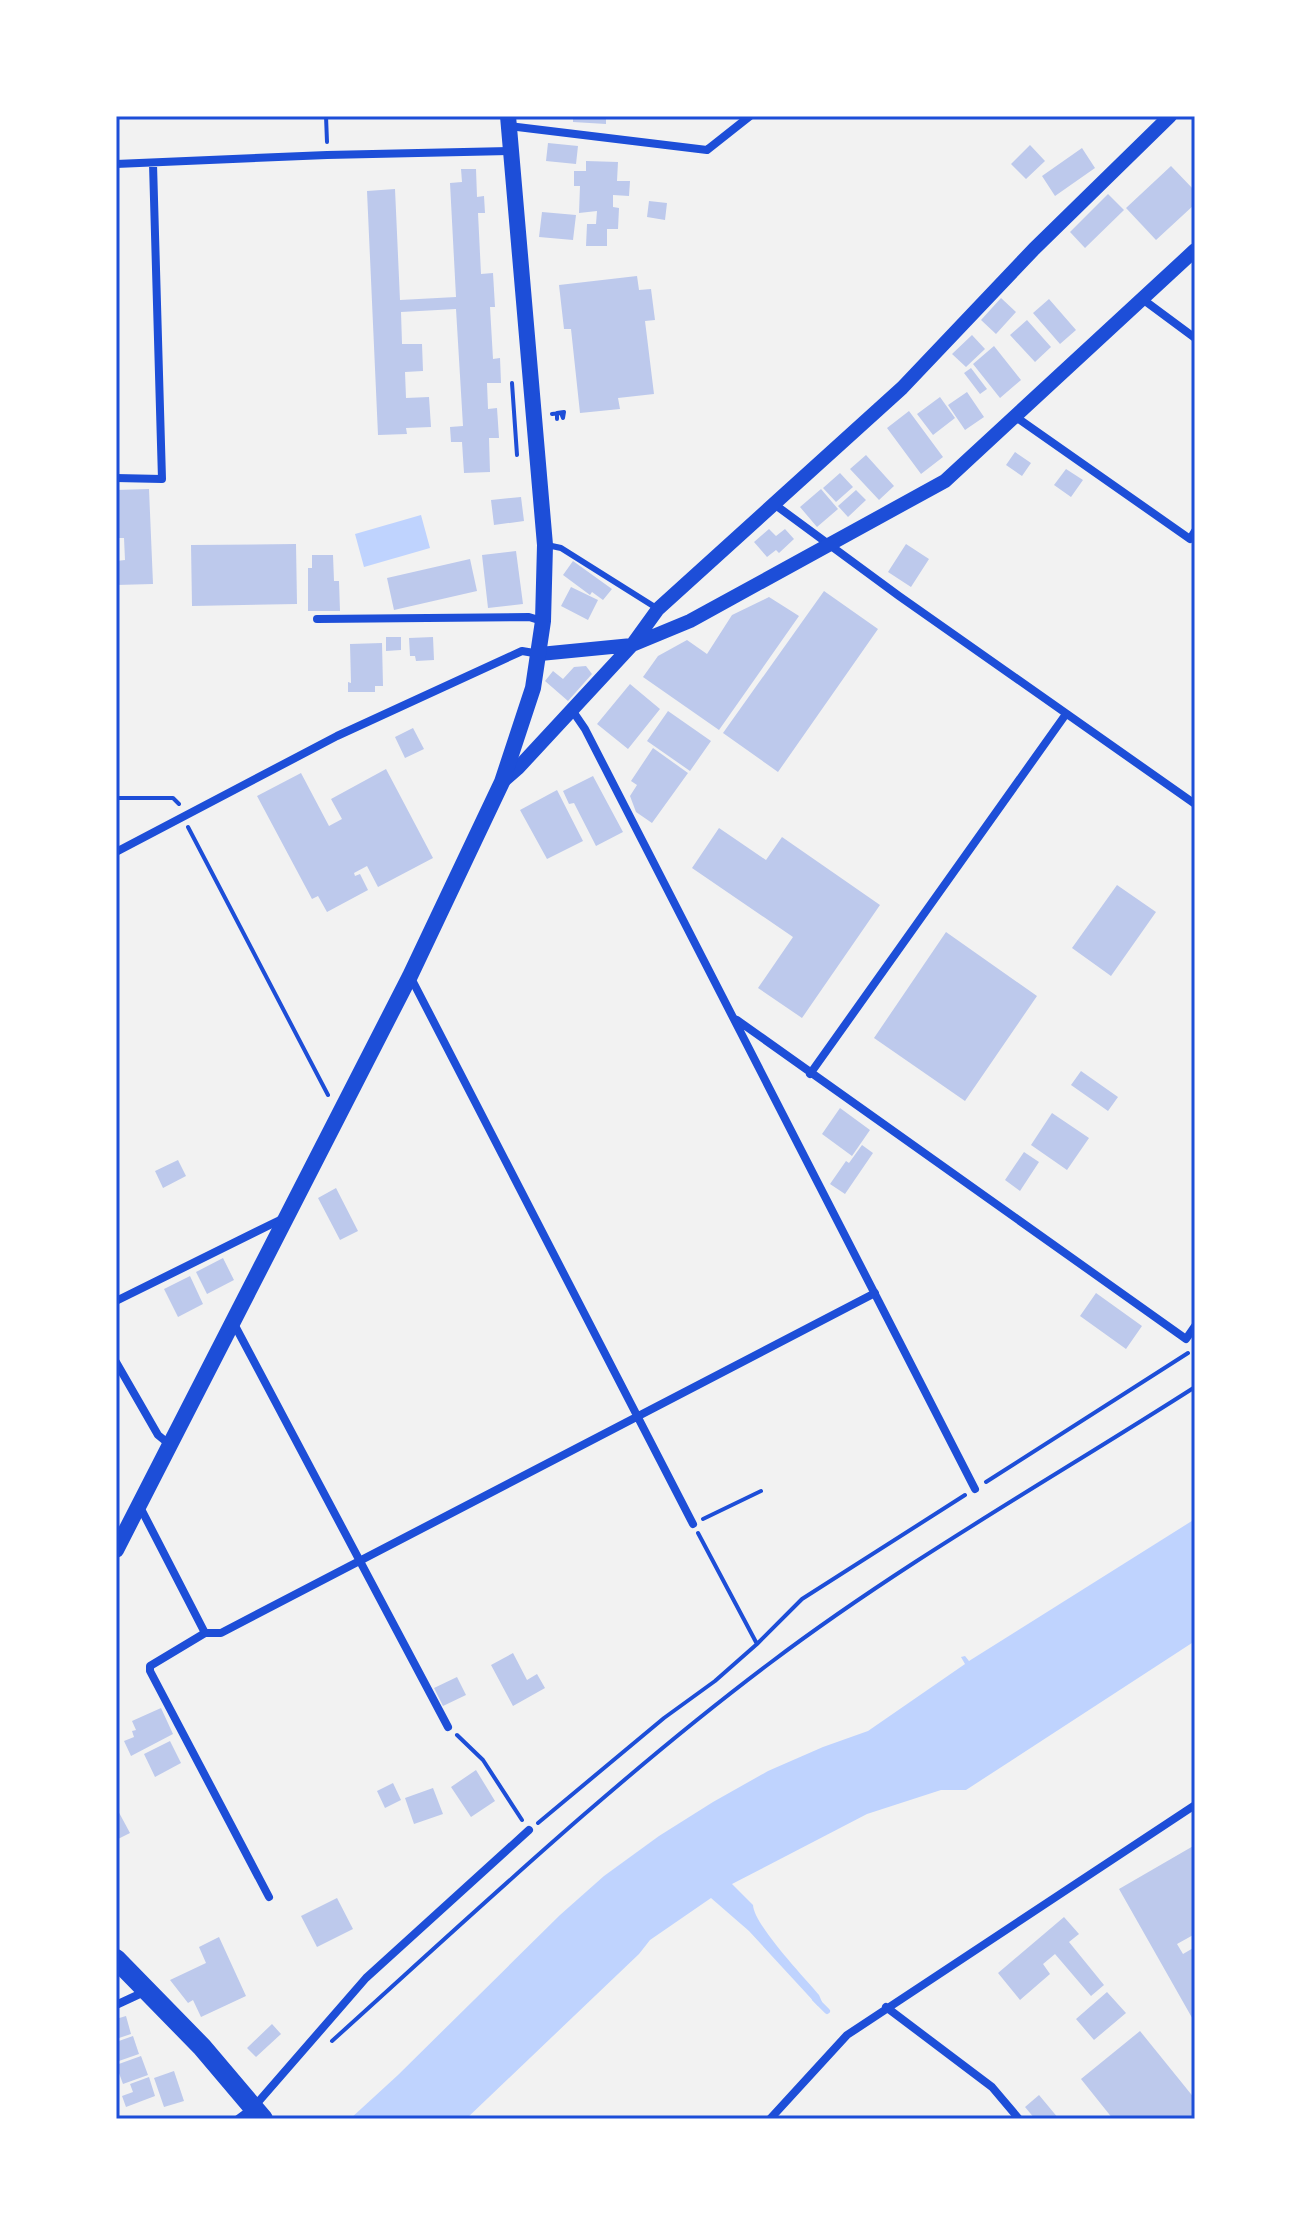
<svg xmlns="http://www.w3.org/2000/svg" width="1311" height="2235" font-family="Figtree,sans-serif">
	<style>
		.water { fill: #bfd3fe }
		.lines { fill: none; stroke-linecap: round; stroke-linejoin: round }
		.stream { stroke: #bfd3fe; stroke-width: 6 }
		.building { fill: #bdc9ec }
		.path { stroke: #1d4ed8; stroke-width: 4 }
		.service { stroke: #1d4ed8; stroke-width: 6 }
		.minor { stroke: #1d4ed8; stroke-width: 8 }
		.tertiary { stroke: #1d4ed8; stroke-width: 14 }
		.secondary { stroke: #1d4ed8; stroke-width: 16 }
		.primary { stroke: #1d4ed8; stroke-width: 20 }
		.neatline { fill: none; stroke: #1d4ed8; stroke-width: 3 }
	</style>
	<rect width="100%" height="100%" fill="#f2f2f2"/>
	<path class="water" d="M421,515L430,548L364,567L355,534Z
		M1195,1519V1641L966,1790H941L867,1814L732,1884L753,1905C754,1925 804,1977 819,1995L822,2002L818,2006L749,1931L711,1898L650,1940L639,1954L466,2119H350L398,2075L560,1915L604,1876L659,1836L713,1802L768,1771L823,1747L868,1731L965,1664L961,1657L965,1656L969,1661Z"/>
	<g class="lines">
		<path class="stream" d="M815,1999L827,2011"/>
	</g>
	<path class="building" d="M573,116H606V124L573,122Z
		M548,143L578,146L576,164L546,161Z
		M1030,145L1045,161L1026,179L1011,164Z
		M1082,148L1095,168L1055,196L1042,176Z
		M586,161L618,162L617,181H630L629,196L613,195V207L619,208L618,229H607V246H586L587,224H596L597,211L579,213L580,186H574V171H586Z
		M1171,166L1195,191V204L1156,240L1126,208Z
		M461,169H476L477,197L484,196L485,213H478L481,274L493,273L495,307H490L493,359L500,358L501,383H487L488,409L497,408L499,438H489L490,472L464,473L462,442H451L450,427L463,426L456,309L401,312L402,344H422L423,371L405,372L406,398L429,397L431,427L406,428L407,434L378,435L367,191L395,189L400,300L456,297L450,183L462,182Z
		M1108,194L1124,210L1085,248L1070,232Z
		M649,201L667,203L665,220L647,217Z
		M542,212L576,215L573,240L539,237Z
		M637,276L639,290L651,289L655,320L645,321L654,394L618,398L620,409L580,413L571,329H564L559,285Z
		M1001,298L1016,312L996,334L981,320Z
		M1049,299L1076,330L1060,344L1033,313Z
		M1027,320L1051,347L1035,362L1010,335Z
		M972,335L985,349L966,367L952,354Z
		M994,346L1021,380L1000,398L973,364Z
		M971,368L987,389L980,394L964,373Z
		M967,392L984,417L965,430L948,405Z
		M940,397L955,418L933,435L917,414Z
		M909,411L943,457L921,474L887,428Z
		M1015,452L1031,463L1022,476L1006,465Z
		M866,455L894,486L879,500L850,469Z
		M1066,469L1083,480L1071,497L1054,485Z
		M840,473L853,487L836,502L823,488Z
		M149,489L153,584L116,585V561L125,560L124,538H117L116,490Z
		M821,489L838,509L817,527L800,507Z
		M856,490L866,500L848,517L838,506Z
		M521,497L524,521L494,525L491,500Z
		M769,529L776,536L785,529L794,539L779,553L776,550L767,557L754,542Z
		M296,544L297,604L192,606L191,545Z
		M906,544L929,559L911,587L888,572Z
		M516,551L523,604L488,608L482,555Z
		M312,555H333L334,581H339L340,611H308V568H312Z
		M470,559L477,591L394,610L387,578Z
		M573,561L612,589L603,600L592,592L590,595L563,575Z
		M571,587L598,600L588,620L561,606Z
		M824,591L878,629L778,772L723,733Z
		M769,597L799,616L719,730L643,677L658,656L687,640L707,654L732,615Z
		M386,637H401V650L386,651Z
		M433,637L434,660L416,661L415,656H410L409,638Z
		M382,643L383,686H375V692H348V682L351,683L350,644Z
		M586,666L592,674L568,701L545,681L553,671L563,679L574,667Z
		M630,684L660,709L628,749L597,724Z
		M668,711L711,741L690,771L647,741Z
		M413,728L424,749L405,758L395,737Z
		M653,748L688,773L652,823L636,812L630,796L637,785L631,781Z
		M386,769L433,858L378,887L367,866L354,873L355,876L360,874L368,890L327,912L318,896L312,899L257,796L301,773L329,826L342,819L331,799Z
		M593,776L623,832L596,846L574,803L569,804L563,791Z
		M557,790L583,841L547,859L520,810Z
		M719,828L766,860L782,837L880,905L802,1018L758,988L793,937L692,868Z
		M1117,885L1156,912L1111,976L1072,948Z
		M946,932L1037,996L965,1101L874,1038Z
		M1081,1071L1118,1097L1108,1111L1071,1085Z
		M840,1108L870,1130L852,1156L822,1134Z
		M1052,1113L1089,1138L1067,1170L1031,1145Z
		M862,1145L873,1153L845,1194L830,1184L846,1161L849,1163Z
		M1024,1152L1039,1162L1020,1191L1005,1180Z
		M178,1160L186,1176L163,1188L155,1171Z
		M336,1188L358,1231L340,1240L318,1198Z
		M223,1258L234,1280L207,1294L196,1272Z
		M190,1276L203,1304L178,1317L164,1289Z
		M1096,1293L1142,1326L1126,1349L1080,1316Z
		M513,1653L527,1680L537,1674L545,1688L513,1706L491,1665Z
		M457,1677L466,1695L443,1706L434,1688Z
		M161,1708L173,1734L131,1756L124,1741L134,1737L132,1731L136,1730L132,1721Z
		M170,1741L181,1763L155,1777L144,1754Z
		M476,1770L495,1801L471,1817L451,1787Z
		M393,1783L401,1800L385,1808L377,1791Z
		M433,1788L443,1814L414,1824L405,1798Z
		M116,1807L130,1833L116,1840Z
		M1195,1845V1934L1177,1944L1183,1954L1195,1947V2023L1119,1889Z
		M337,1898L353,1929L317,1947L301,1916Z
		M1064,1917L1079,1934L1069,1942L1104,1985L1091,1996L1055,1954L1043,1964L1050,1974L1020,2000L998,1973Z
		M219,1937L246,1996L201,2017L193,2000L188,2003L170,1980L206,1963L199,1947Z
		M1107,1992L1126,2013L1094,2040L1076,2019Z
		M126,2016L131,2034L116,2039V2019Z
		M272,2024L281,2034L256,2057L247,2048Z
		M1140,2031L1195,2099V2116L1192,2119H1113L1081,2079Z
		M133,2036L139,2054L116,2062V2042Z
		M141,2056L148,2075L123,2084L116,2065Z
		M174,2071L184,2101L164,2107L154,2078Z
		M149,2077L155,2096L126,2107L122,2096L133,2092L130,2084Z
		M1039,2095L1059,2119H1035L1025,2107Z"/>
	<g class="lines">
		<path class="path" d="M326,116L327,142
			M512,383L517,455
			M552,414L561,413L563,418L564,412L557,413V419
			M116,798H173L179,804
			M188,827L328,1095
			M986,1482L1188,1353
			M703,1519L761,1491
			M698,1533L757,1644
			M457,1735L483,1760L522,1820
			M538,1823L664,1718L715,1681L757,1644L802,1599L965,1495
			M332,2041C475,1912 616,1779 770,1663C905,1561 1053,1478 1195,1387"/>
		<path class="service" d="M547,545L561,548L658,609"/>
		<path class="minor" d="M509,126L707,150L750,116
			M116,164L327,155L509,151
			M1141,298L1195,338
			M1016,417L1190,539L1195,531
			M116,478L162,479L153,164
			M774,504L899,596L1195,804
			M317,619L529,617L542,621
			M572,710L585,729L975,1489
			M116,852L337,736L522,651L540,654
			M410,976L693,1524
			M737,1020L1186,1339L1195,1326
			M810,1074L1066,714
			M116,1301L284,1218
			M233,1322L448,1727
			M116,1362L158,1435L169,1444
			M139,1505L205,1633L150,1666V1671L269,1897
			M205,1633H221L875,1293
			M116,2005L144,1992
			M886,2007L992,2087L1019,2119
			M238,2119L253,2108L366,1978L529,1830
			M770,2119L847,2035L1195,1805"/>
		<path class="tertiary" d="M540,654L632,645L690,621L945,481L1195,250
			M502,782L518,768L632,645L658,609L902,388L1034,249L1170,116"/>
		<path class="secondary" d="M116,1550L410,976L502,782L533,688L543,621L545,545L508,116"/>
		<path class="primary" d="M116,1959L202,2047L263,2119"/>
	</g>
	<rect width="1311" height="2235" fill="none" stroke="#ffffff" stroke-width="236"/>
	<rect x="118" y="118" width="1075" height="1999" class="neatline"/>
</svg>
